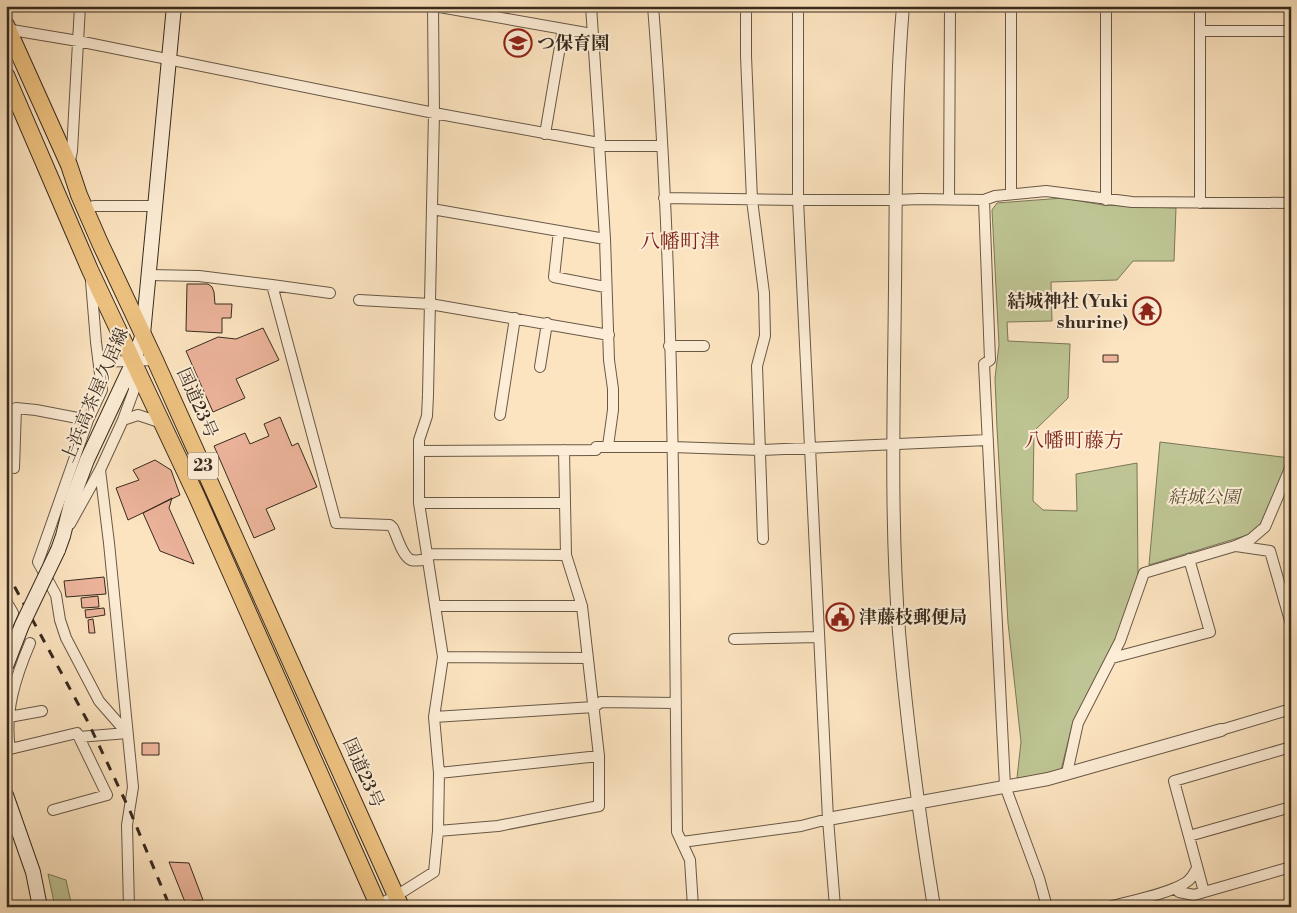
<svg xmlns="http://www.w3.org/2000/svg" width="1297" height="913" font-family="'Libre Bodoni','Noto Serif JP',serif">
	<style>
		.green { fill: #bec493; stroke: #7a7758 }
		.building { fill: #ecb49b; stroke: #372a1e }
		.lines { fill: none; stroke-linecap: round; stroke-linejoin: round }
		.minor-casing { stroke: #685846; stroke-width: 12 }
		.tertiary-casing { stroke: #685846; stroke-width: 14 }
		.secondary-casing { stroke: #372a1e; stroke-width: 16 }
		.trunk-casing { stroke: #372a1e; stroke-width: 18 }
		.minor { stroke: #fdedd6; stroke-width: 10 }
		.tertiary { stroke: #fdedd6; stroke-width: 12 }
		.secondary { stroke: #fdedd6; stroke-width: 14 }
		.trunk { stroke: #eec280; stroke-width: 16 }
		.rail { stroke: #372a1e; stroke-width: 3; stroke-dasharray: 9 9; stroke-linecap: butt }
		.secondary-bridge-casing { stroke: #372a1e; stroke-width: 16; stroke-linecap: butt }
		.secondary-bridge { stroke: #fdedd6; stroke-width: 14 }
		.labels { text-anchor: middle; dominant-baseline: central; stroke-width: 4; stroke-linejoin: round; paint-order: stroke }
		.shield { fill: #fdedd6; stroke: #726455; stroke-width: 1 }
		.shield-label { font-size: 16px; font-weight: bold; fill: #372a1e }
		.poi-label { font-size: 18px; font-weight: bold; fill: #372a1e; stroke: #fdedd6; text-anchor: start }
		.street-label { font-size: 18px; fill: #372a1e; stroke: #fdedd6 }
		.park-label { font-size: 18px; font-style: italic; fill: #59503b; stroke: #fdedd6 }
		.quarter-label { font-size: 20px; fill: #7a1f14; stroke: #fdedd6 }
	</style>
	<rect width="100%" height="100%" fill="#fce4c0"/>
	<filter id="stains"><feTurbulence type="fractalNoise" baseFrequency=".004" numOctaves="4"/><feColorMatrix values="0 0 0 0 .2 0 0 0 0 .09 0 0 0 0 .02 0 0 0 .5 -.17"/></filter>
	<radialGradient id="worn" r=".72"><stop offset=".6" stop-color="#630" stop-opacity="0"/><stop offset="1" stop-color="#630" stop-opacity=".3"/></radialGradient>
	<path class="green" d="M1063,198L1103,205L1176,208L1174,261H1133L1117,280L1051,282L1052,321L1007,322L1008,341L1070,344L1068,398L1034,431L1033,501L1043,510L1077,511L1076,474L1137,463L1138,577L1116,638L1073,722L1061,770L1046,775L1017,778L1021,742L1008,623L997,428L995,378L999,345L992,210L997,203Z
		M1160,442L1290,458L1259,527L1251,534L1149,565Z
		M48,874L66,880L72,907H55Z"/>
	<path class="building" d="M187,284H208L212,287L214,292L215,304H232L231,318H222V333L186,331Z
		M263,328L279,360L236,379L245,398L213,412L186,351L218,337L236,339Z
		M1103,355H1118V362H1103Z
		M280,417L292,446L298,443L317,487L266,509L275,529L254,538L214,446L245,433L250,444L269,436L264,424Z
		M155,460L171,470L180,495L128,520L116,488L139,480L133,470Z
		M172,498L169,508L194,564L160,551L143,513Z
		M104,577L106,594L66,597L64,581Z
		M98,596L99,607L82,608L81,598Z
		M104,608L105,615L86,618L85,610Z
		M93,619L95,633H89L88,620Z
		M142,743H159V755H142Z
		M169,862L189,863L203,900L185,902Z"/>
	<g class="lines">
		<g class="minor-casing">
			<path id="minor" d="M434,6L592,34
				M653,6C675,281 674,557 677,832L690,860L693,907
				M746,6V56L752,200L764,293L765,336L757,366L763,539
				M798,6V200L828,819L835,907
				M6,29L78,41L434,113L599,143L600,139L591,6
				M1200,31H1291
				M545,134L563,29
				M599,143L605,239L609,360L613,389V410L608,446
				M599,146H662
				M69,165L72,151L80,6
				M1011,194V6
				M664,198L798,200H896L919,199L984,200L995,196L1046,191L1132,202L1291,203
				M949,199L950,6
				M984,200L990,360L984,364L1005,786L1039,878L1047,907
				M1106,200V6
				M1200,203V6
				M84,208L95,206H156
				M432,209L605,239
				M559,231L554,277L605,287
				M149,275L199,276L272,285L336,523L390,525L393,528C397,536 402,556 411,560C416,561 423,560 428,559
				M91,281L96,342L102,390L88,420L38,562L56,595L60,620L66,638L99,701L127,733
				M272,285L330,293
				M359,300L430,304L609,335
				M669,346H704
				M99,362L155,360
				M540,367L547,323
				M500,415L515,318
				M123,420L138,415L162,423
				M596,447H672L760,450L988,440
				M419,451L596,450
				M14,468L16,408L36,410L88,420
				M100,470L109,543L133,787L127,825L129,907
				M419,503H565
				M70,524L100,470L123,420L134,390V371
				M1236,546L1270,551L1291,624
				M427,554L566,555
				M6,601L13,613L6,629
				M435,606H582
				M734,639L819,637
				M443,657L588,658
				M1112,658L1210,632L1189,559
				M9,717L42,711
				M434,717L594,707L601,702L676,703
				M1221,730L1291,709
				M79,737L127,733
				M10,749C4,712 16,676 30,643
				M6,750L77,733L107,795L53,810
				M439,773L599,756
				M1067,773L1078,723L1120,641L1144,573L1235,546L1251,539L1265,527L1291,466
				M438,831L498,826L599,806V756L582,606L566,555L564,450
				M1189,836L1291,807
				M682,842L801,826L828,819
				M1175,888L1179,892L1194,895L1291,867
				M1204,892L1174,781L1291,747
				M378,905L396,896L434,872L438,831L439,773L434,717L443,657L419,503V440L427,416L428,395L434,113L433,6
				M1109,907C1130,901 1168,894 1185,883C1191,880 1194,874 1197,868"/>
		</g>
		<g class="tertiary-casing">
			<path id="tertiary" d="M903,6C895,100 896,194 895,287C894,402 890,518 899,632C907,724 919,816 934,907
				M828,819L1048,779L1221,730"/>
		</g>
		<g class="secondary-casing">
			<path id="secondary" d="M58,550L63,536L72,500L87,460L134,360L143,334L174,6
				M6,795L33,872L40,907"/>
		</g>
		<g class="trunk-casing">
			<path id="trunk" d="M6,25L69,165L79,195L100,243L155,360L401,907
				M6,75L90,270L197,497L379,907"/>
		</g>
		<use href="#minor" class="minor"/>
		<use href="#tertiary" class="tertiary"/>
		<use href="#secondary" class="secondary"/>
		<use href="#trunk" class="trunk"/>
		<path class="rail" d="M6,571L88,722L130,811L170,907"/>
		<g class="secondary-bridge-casing">
			<path id="secondary-bridge" d="M6,666L22,625L58,550"/>
		</g>
		<use href="#secondary-bridge" class="secondary-bridge"/>
	</g>
	<defs>
		<g id="school-ring" transform="scale(1.4375)"><circle r="9.5" fill="#fdedd6" stroke="#8f2418" stroke-width="1.5"/><path d="M0-5L7-2L0 1L-7-2ZM-4 1L0 2.5L4 1V4Q0 6-4 4Z" fill="#8f2418"/></g>
		<g id="temple-ring" transform="scale(1.4375)"><circle r="9.5" fill="#fdedd6" stroke="#8f2418" stroke-width="1.5"/><path d="M0-6L5-2H3V0L6.5 2.5H4V6H1.5V3h-3V6H-4V2.5H-6.5L-3 0V-2H-5Z" fill="#8f2418"/></g>
		<g id="civic-ring" transform="scale(1.4375)"><circle r="9.5" fill="#fdedd6" stroke="#8f2418" stroke-width="1.5"/><path d="M-.6-6.5H3V-4.5H.6V-3L4-1V1h2V6H-6V1h2V-1L-.6-3ZM-1.2 2.5V6h2.4V2.5Z" fill="#8f2418"/></g>
	</defs>
	<g fill-rule="evenodd">
		<use href="#school-ring" x="518" y="43"/>
		<use href="#temple-ring" x="1147" y="311"/>
		<use href="#civic-ring" x="840" y="617"/>
	</g>
	<g class="labels">
		<rect class="shield" x="188" y="452.5" width="30" height="27" rx="4"/>
		<g class="shield-label">
			<text x="203" y="466">23</text>
		</g>
		<g class="poi-label">
			<text x="537" y="43">つ保育園</text>
			<text x="1128" y="301" text-anchor="end">結城神社 (Yuki<tspan x="1128" dy="21">shurine)</tspan></text>
			<text x="859" y="617">津藤枝郵便局</text>
		</g>
		<g class="street-label">
			<text transform="translate(95 395) rotate(-67)">上浜高茶屋久居線</text>
			<text transform="translate(197 403) rotate(66)">国道23号</text>
			<text transform="translate(363 773) rotate(66)">国道23号</text>
		</g>
		<g class="park-label">
			<text x="1204" y="497">結城公園</text>
		</g>
		<g class="quarter-label">
			<text x="680" y="242">八幡町津</text>
			<text x="1074" y="441">八幡町藤方</text>
		</g>
	</g>
	<rect width="1297" height="913" fill="none" stroke="#fce4c0" stroke-width="25"/>
	<rect x="8" y="8" width="1282" height="898" fill="none" stroke="#372a1e" stroke-width="2.5"/>
	<rect x="12" y="12" width="1272" height="888" fill="none" stroke="#372a1e"/>
	<rect width="100%" height="100%" filter="url(#stains)"/>
	<rect width="100%" height="100%" fill="url(#worn)"/>
</svg>
